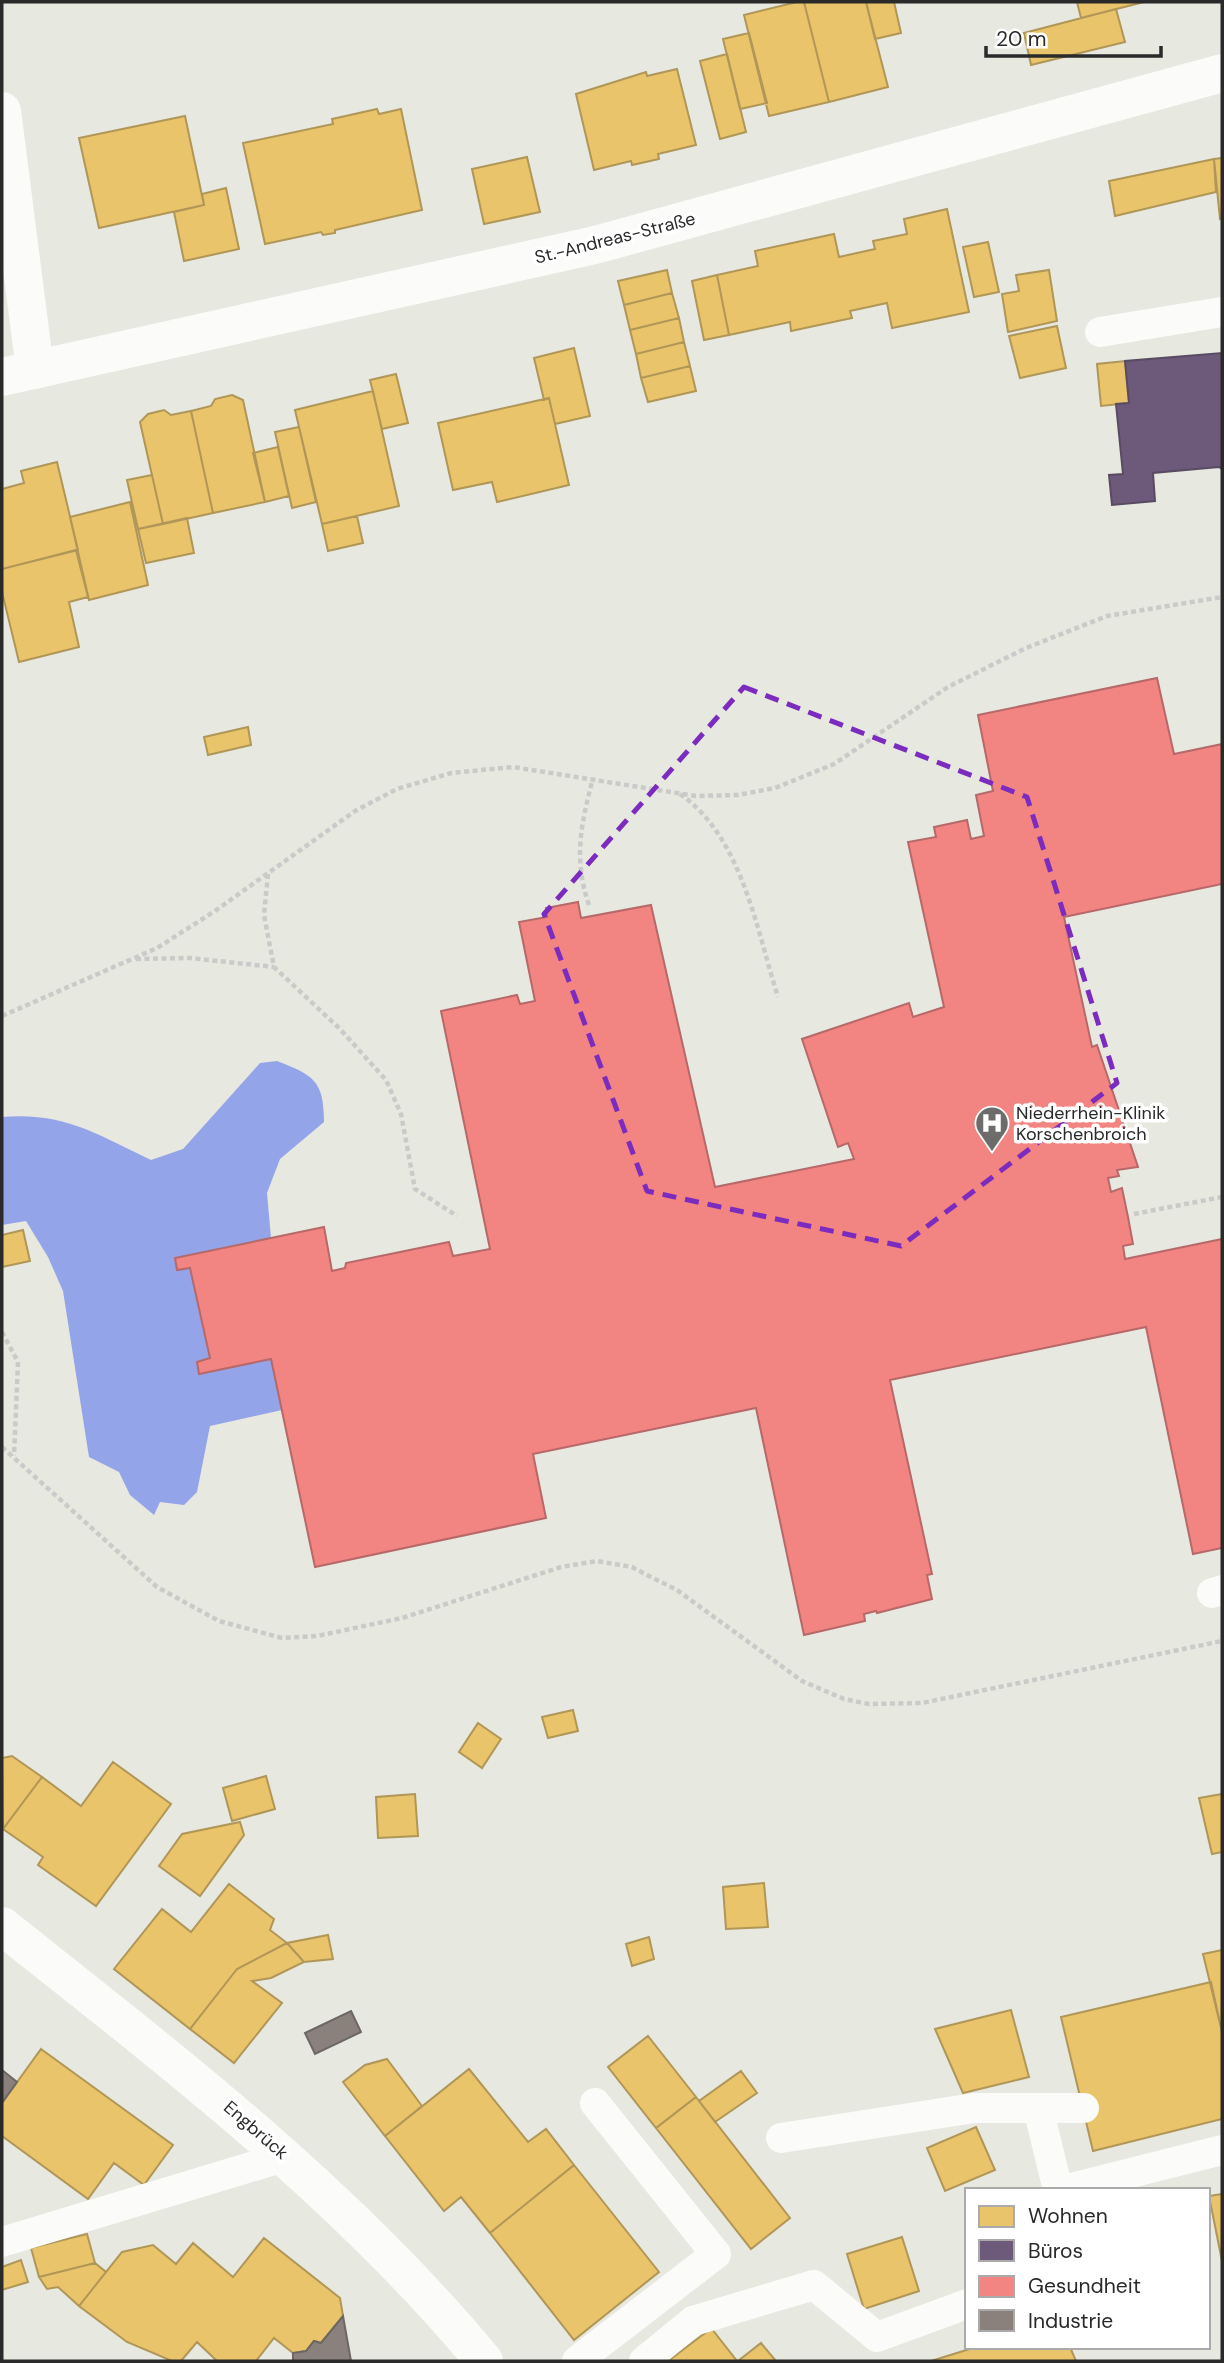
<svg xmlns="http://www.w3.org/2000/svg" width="1224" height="2363" font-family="'DM Sans',sans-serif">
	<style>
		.water { fill: #94a4e9 }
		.homes { fill: #e9c46a; stroke: #b09657; stroke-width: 2 }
		.offices { fill: #6d597a; stroke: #594b62; stroke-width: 2 }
		.health { fill: #f28482; stroke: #b66968; stroke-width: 2 }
		.industry { fill: #8a817c; stroke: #6d6763; stroke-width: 2 }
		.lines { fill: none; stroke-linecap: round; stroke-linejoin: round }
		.path { stroke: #cacac9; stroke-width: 4.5; stroke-dasharray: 5 3.5; stroke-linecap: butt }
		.lane { stroke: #fbfcfa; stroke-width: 30 }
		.street { stroke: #fbfcfa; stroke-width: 38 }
		.marked { fill: none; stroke: #7b2cbf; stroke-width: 5; stroke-dasharray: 14 9; stroke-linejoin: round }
		.labels { text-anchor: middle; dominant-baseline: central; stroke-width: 7; stroke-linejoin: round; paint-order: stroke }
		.street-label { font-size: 18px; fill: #2a2a2a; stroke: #fff }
		.poi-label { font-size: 18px; fill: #2a2a2a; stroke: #fff; text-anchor: start }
	</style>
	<rect width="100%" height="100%" fill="#e7e8e0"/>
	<path class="water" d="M277,1061C313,1075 324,1080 324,1122L280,1159L267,1193L271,1238L175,1258L178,1270L190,1268L210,1358L197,1362L199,1373L271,1359L282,1410L210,1426L197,1492L184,1505L160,1502L154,1515L130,1495L119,1472L89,1457L63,1291L48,1257L26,1221L2,1225V1117C65,1112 96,1134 151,1160L183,1149L260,1063Z"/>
	<path class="homes" d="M797,2H804L829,102L769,116L744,15Z
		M804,2H866L888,87L829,102Z
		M866,2H894L901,33L875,39Z
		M1077,2H1144L1081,18Z
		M1116,9L1125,42L1031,65L1024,33Z
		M749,33L767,103L740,109L723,39Z
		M727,54L746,132L720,139L700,61Z
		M677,69L696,145L658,154L659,159L632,165L631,161L594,170L576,94L646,72L647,76Z
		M377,109L379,114L401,109L422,210L335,230V233L323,235L321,232L265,244L243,143L333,124L332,119Z
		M185,116L204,205L99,228L79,138Z
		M527,157L540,212L484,224L472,169Z
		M1222,158V218L1220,219L1214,159Z
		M1214,159L1216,192L1115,216L1109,181Z
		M226,188L239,249L184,261L174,212L204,205L202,194Z
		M947,209L969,312L892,328L887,303L850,311L852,318L791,331L790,322L729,335L717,275L758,266L755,251L834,234L839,257L875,249L873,241L907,234L904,219Z
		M988,242L999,292L974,297L963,247Z
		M667,270L672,293L624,305L618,281Z
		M1049,270L1057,321L1008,332L1002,294L1019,291L1016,275Z
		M717,275L729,335L704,340L692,281Z
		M672,293L679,318L630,330L624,305Z
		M679,318L684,342L636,354L630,330Z
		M1057,326L1066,368L1020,378L1009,336Z
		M684,342L690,366L641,378L636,354Z
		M574,348L590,416L555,424L549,398L544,400L534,358Z
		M1125,361L1129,403L1101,406L1097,364Z
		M690,366L696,391L648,402L641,378Z
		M396,374L408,423L382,429L370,380Z
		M373,391L399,506L322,524L295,410Z
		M232,395L243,400L265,502L213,513L191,411L211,406L215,399Z
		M549,398L569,485L497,502L492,482L453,490L438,423Z
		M164,410L171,415L191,411L213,513L163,524L140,422L148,414Z
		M299,427L316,502L292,508L275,432Z
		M278,447L289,496L265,502L253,453Z
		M57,462L78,550L2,569V489L24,483L21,471Z
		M152,475L163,524L138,529L127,480Z
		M130,502L148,585L89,600L70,517Z
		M357,516L363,543L328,551L322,524Z
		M187,518L194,553L146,563L138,529Z
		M76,550L88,597L69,602L79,647L19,662L2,592V569Z
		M248,727L251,745L208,755L204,737Z
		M23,1230L30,1261L2,1267V1235Z
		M573,1710L578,1731L548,1738L542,1717Z
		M478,1723L501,1739L482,1768L459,1752Z
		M12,1756L42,1777L3,1829L2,1758Z
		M113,1762L171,1804L96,1906L38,1865L43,1857L3,1829L42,1777L81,1806Z
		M266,1776L275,1809L232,1821L223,1788Z
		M415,1794L418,1836L378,1838L376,1797Z
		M1222,1794V1852L1212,1854L1199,1798Z
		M240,1822L244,1835L200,1896L159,1866L182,1834Z
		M764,1883L768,1927L726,1929L723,1887Z
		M229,1884L274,1919L270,1930L287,1943L237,1969L190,2029L114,1969L162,1909L191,1932Z
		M328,1935L333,1959L304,1962L287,1943Z
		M649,1937L654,1959L632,1966L626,1944Z
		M287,1943L304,1962L271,1978L252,1981L282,2003L234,2063L190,2029L237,1969Z
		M1222,1950V2032L1203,1954Z
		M1211,1982L1222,2032V2119L1093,2151L1061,2017Z
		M1011,2010L1029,2077L963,2093L935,2029Z
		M648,2036L696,2097L656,2128L608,2067Z
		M41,2049L173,2145L144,2185L114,2163L88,2199L2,2136V2103Z
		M387,2059L422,2106L385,2136L343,2082L365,2065Z
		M469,2069L528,2142L546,2129L574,2165L490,2233L461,2197L444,2211L385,2136Z
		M741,2071L757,2093L715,2122L699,2101Z
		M696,2097L790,2218L751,2249L656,2128Z
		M976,2127L995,2170L945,2191L927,2148Z
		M574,2165L659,2272L574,2340L490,2233Z
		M1222,2194V2261L1209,2196Z
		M87,2234L95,2263L39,2277L31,2248Z
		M902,2237L919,2291L864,2309L847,2254Z
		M264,2238L340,2298L343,2316L321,2343L314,2341L306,2351L293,2353L274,2338L256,2361H217L197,2342L181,2361H172L127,2342L79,2306L122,2252L153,2245L176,2264L193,2243L233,2277Z
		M21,2260L28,2282L2,2290V2267Z
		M95,2263L106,2272L79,2306L58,2287L47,2289L39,2277Z
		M708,2324L737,2361H668L709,2330Z
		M761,2343L776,2361H738Z
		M976,2347H1070L1076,2361H931Z"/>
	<path class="offices" d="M1222,353V469L1219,467L1153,473L1155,501L1112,505L1109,475L1123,474L1116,404L1129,403L1125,361Z"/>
	<path class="health" d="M1157,678L1174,754L1222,744V884L1064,917L1092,1047L1097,1045L1138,1167L1117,1170L1119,1176L1108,1178L1111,1192L1122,1188L1128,1217L1133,1244L1123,1246L1125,1259L1222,1239V1548L1193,1554L1146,1327L890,1380L932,1574L927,1575L932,1599L877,1613L876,1611L864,1614L865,1621L804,1635L756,1408L533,1454L546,1518L315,1567L271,1359L199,1374L197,1362L210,1358L190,1268L177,1270L175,1258L324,1227L332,1271L345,1268L346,1263L449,1242L453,1256L490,1249L441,1011L517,995L520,1004L535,1001L519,922L547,917L546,908L578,902L581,918L651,905L715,1187L854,1159L848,1143L838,1147L802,1039L909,1003L913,1017L944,1007L908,842L936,837L934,827L967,820L971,839L984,836L976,795L993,791L978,715Z"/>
	<path class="industry" d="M351,2011L361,2032L315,2054L305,2033Z
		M2,2070L17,2082L2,2103Z
		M343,2316L351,2361H293V2353L306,2351L314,2341L321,2343Z"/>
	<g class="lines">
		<path class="path" d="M680,794C742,837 756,928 778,997
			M268,874L264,915L274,967L340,1029L386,1080L401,1114L415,1189L457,1216
			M589,905C573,859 581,824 593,778
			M136,959L190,958L274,967
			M2,1016L157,948L215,911L355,811L397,789L451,773L513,767L696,796L738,795L775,788L834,764L948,687L1026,648L1107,616L1222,597
			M1134,1214L1222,1197
			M2,1332L18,1362L14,1456
			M2,1447L157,1587L219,1621L282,1638L317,1636L402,1618L561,1567L597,1561L632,1567L649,1576L677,1590L802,1681L844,1699L869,1704L922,1703L1222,1641"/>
		<path class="lane" d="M1100,332L1222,312
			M1212,1593L1222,1590
			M1038,2108L1058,2190
			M781,2138L974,2108H1084
			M1063,2190L1222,2150
			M2,2242L287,2156
			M577,2361L716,2254L595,2103
			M644,2361L693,2321L814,2285L877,2337L967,2304"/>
		<path class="street" d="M2,111L35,370
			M2,377L595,245L1222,73
			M2,1926C172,2061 345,2193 484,2361"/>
	</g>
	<path class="marked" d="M744,687L1027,797L1117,1083L901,1246L647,1191L544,914Z"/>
	<defs>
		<g id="hospital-pin" transform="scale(1.75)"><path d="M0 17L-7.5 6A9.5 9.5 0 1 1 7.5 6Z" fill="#6c6c6a" stroke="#fff"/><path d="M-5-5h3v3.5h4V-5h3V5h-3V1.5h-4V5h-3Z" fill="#fff"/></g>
	</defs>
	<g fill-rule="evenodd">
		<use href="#hospital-pin" x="992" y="1123"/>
	</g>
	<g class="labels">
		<g class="street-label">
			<text transform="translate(615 238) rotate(-14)">St.-Andreas-Straße</text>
			<text transform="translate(256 2130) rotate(41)">Engbrück</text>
		</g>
		<g class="poi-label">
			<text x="1016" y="1113">Niederrhein-Klinik<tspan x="1016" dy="21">Korschenbroich</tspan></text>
		</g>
	</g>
	<rect width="1224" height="2363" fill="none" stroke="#2a2a2a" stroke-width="7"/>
	<rect x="965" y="2188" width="245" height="161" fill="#ffffff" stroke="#aaaaaa" stroke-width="2"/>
	<rect x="979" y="2206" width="35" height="21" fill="#e9c46a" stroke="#aaaaaa" stroke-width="2"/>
	<text x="1028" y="2223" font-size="21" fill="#2a2a2a">Wohnen</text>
	<rect x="979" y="2240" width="35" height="21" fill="#6d597a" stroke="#aaaaaa" stroke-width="2"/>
	<text x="1028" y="2258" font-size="21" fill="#2a2a2a">Büros</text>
	<rect x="979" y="2276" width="35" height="21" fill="#f28482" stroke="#aaaaaa" stroke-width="2"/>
	<text x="1028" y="2293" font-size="21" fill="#2a2a2a">Gesundheit</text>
	<rect x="979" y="2310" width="35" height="21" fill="#8a817c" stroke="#aaaaaa" stroke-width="2"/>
	<text x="1028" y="2328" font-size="21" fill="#2a2a2a">Industrie</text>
	<path d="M986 46v10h175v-10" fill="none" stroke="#2a2a2a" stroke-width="3.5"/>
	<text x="996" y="46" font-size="21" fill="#2a2a2a" stroke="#ffffff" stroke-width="5" paint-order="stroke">20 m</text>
</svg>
